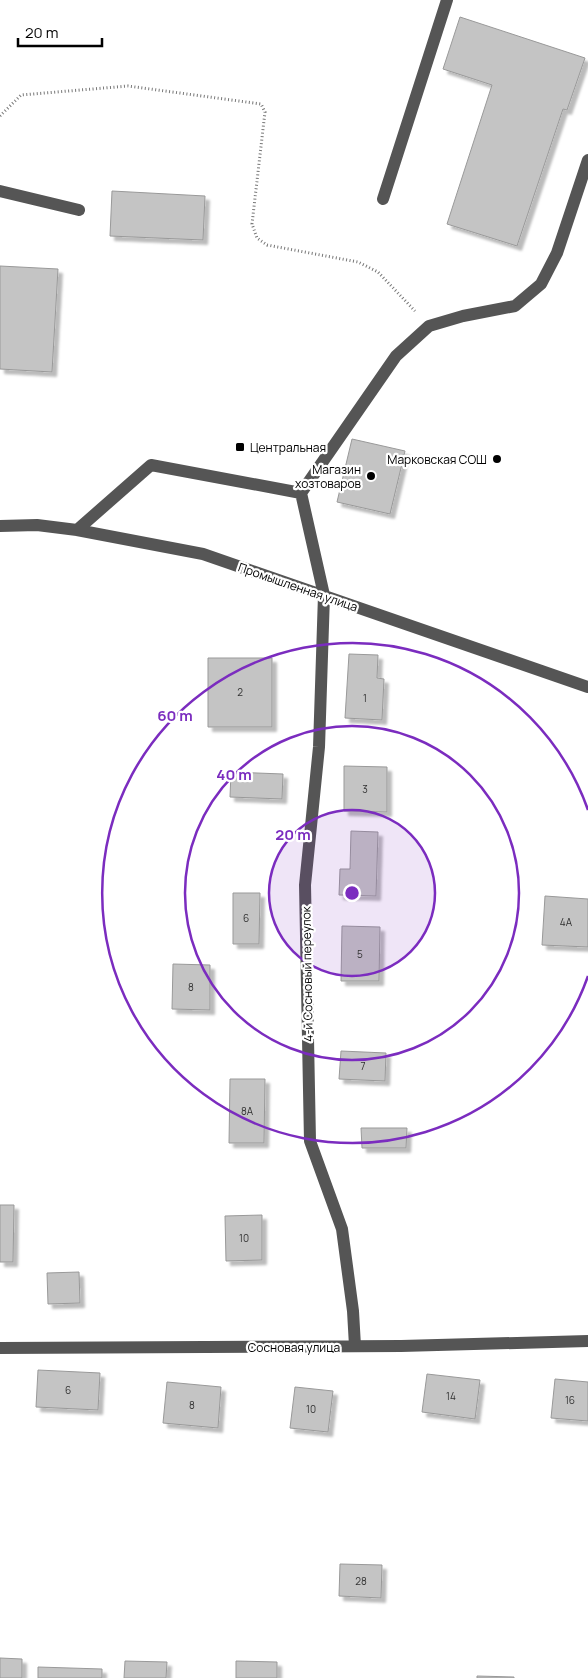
<svg xmlns="http://www.w3.org/2000/svg" width="588" height="1678" font-family="Manrope,sans-serif">
	<style>
		.building { fill: #c4c4c4; stroke: #999; filter: url(#shadow) }
		.lines { fill: none; stroke-linecap: round; stroke-linejoin: round }
		.path { stroke: #777; stroke-width: 3; stroke-dasharray: 1 2.5; stroke-linecap: butt }
		.minor { stroke: #555; stroke-width: 12 }
		.ring { fill: none; stroke: #7b2cbf; stroke-width: 2.5 }
		.poi-dot { fill: #000; stroke: #fff; stroke-width: 2 }
		.labels { text-anchor: middle; dominant-baseline: central; stroke-width: 4.5; stroke-linejoin: round; paint-order: stroke }
		.number-label { font-size: 10px; fill: #313131 }
		.poi-label { font-size: 12px; fill: #000; stroke: #fff; text-anchor: end }
		.street-label { font-size: 12px; fill: #000; stroke: #fff }
		.centre { fill: #7b2cbf; stroke: #fff; stroke-width: 2.5 }
		.ring-label { font-size: 15px; text-anchor: middle; font-weight: bold; fill: #7b2cbf; stroke: #fff; stroke-width: 4.5; stroke-linejoin: round; paint-order: stroke }
	</style>
	<defs>
		<filter id="shadow"><feDropShadow dx="4.5" dy="4.5" stdDeviation="1" flood-color="#0004"/></filter>
	</defs>
	<rect width="100%" height="100%" fill="#fff"/>
	<path class="building" d="M460,17L585,58L567,110L563,109L517,246L447,224L492,85L443,69Z
		M112,191L205,196L203,240L110,236Z
		M0,266L58,269L52,372L0,369Z
		M352,439L405,451L390,514L337,502Z
		M349,654L378,655L377,678L384,679L382,720L345,718Z
		M208,658H272V727H208Z
		M344,766L387,767V812L344,811Z
		M231,772L283,774L282,799L230,797Z
		M351,831L378,832L376,896L339,895L340,869H350Z
		M233,893H260L259,944H233Z
		M545,896L588,899V947L542,945Z
		M342,926L380,927L379,981H341Z
		M173,964L210,965V1010L172,1009Z
		M341,1051L386,1053L385,1081L339,1079Z
		M230,1079H265L264,1143H229Z
		M361,1128H407L406,1148H362Z
		M0,1205H14L13,1262H0Z
		M262,1215V1260L226,1261L225,1216Z
		M79,1272L80,1303L48,1304L47,1273Z
		M38,1370L100,1373L98,1410L36,1407Z
		M427,1374L480,1380L475,1419L422,1412Z
		M555,1379L588,1382V1421L551,1418Z
		M167,1382L221,1387L218,1428L163,1423Z
		M295,1387L333,1391L328,1432L290,1428Z
		M340,1564L382,1565L381,1598L339,1596Z
		M0,1658L22,1659V1678H0Z
		M125,1661L167,1662L166,1678H124Z
		M236,1661L277,1662V1678H236Z
		M38,1667L102,1669V1678H38Z
		M477,1676L514,1677V1678H477Z"/>
	<g class="lines">
		<path class="path" d="M0,116L21,95L128,86L261,104L265,112L252,224L257,238L267,245L358,262L378,272L415,311"/>
		<path class="minor" d="M0,191L79,210
			M383,199L447,0
			M301,493L396,356L429,326L463,316L515,306L541,284L557,253L588,160
			M0,526L37,525L77,530L203,554L588,687
			M77,530L151,465L301,493L324,595L319,747L305,885L310,1141L342,1229L353,1311L355,1346
			M0,1348L401,1346L588,1341"/>
	</g>
	<circle cx="352" cy="893" r="83" fill="#7b2cbf" fill-opacity=".12"/>
	<g class="ring">
		<circle cx="352" cy="893" r="83"/>
		<circle cx="352" cy="893" r="167"/>
		<path d="M588 976A250 250 0 1 1 588 810"/>
	</g>
	<g class="poi-dot">
		<rect x="235" y="442" width="10" height="10" rx="2.5"/>
		<circle cx="497" cy="459" r="5"/>
		<circle cx="371" cy="476" r="5"/>
	</g>
	<g class="labels">
		<g class="number-label">
			<text x="240" y="692">2</text>
			<text x="365" y="698">1</text>
			<text x="365" y="789">3</text>
			<text x="246" y="918">6</text>
			<text x="566" y="922">4А</text>
			<text x="360" y="954">5</text>
			<text x="191" y="987">8</text>
			<text x="363" y="1066">7</text>
			<text x="247" y="1111">8А</text>
			<text x="244" y="1238">10</text>
			<text x="68" y="1390">6</text>
			<text x="451" y="1396">14</text>
			<text x="570" y="1400">16</text>
			<text x="192" y="1405">8</text>
			<text x="311" y="1409">10</text>
			<text x="361" y="1581">28</text>
		</g>
		<g class="poi-label">
			<text x="250" y="447" text-anchor="start">Центральная</text>
			<text x="487" y="459">Марковская СОШ</text>
			<text x="361" y="469">Магазин<tspan x="361" dy="14">хозтоваров</tspan></text>
		</g>
		<g class="street-label">
			<text transform="translate(298 587) rotate(19)">Промышленная улица</text>
			<text transform="translate(307 974) rotate(-91)">4-й Сосновый переулок</text>
			<text x="294" y="1347">Сосновая улица</text>
		</g>
	</g>
	<circle cx="352" cy="893" r="8" class="centre"/>
	<g class="ring-label">
		<text x="175" y="721">60 m</text>
		<text x="234" y="780">40 m</text>
		<text x="293" y="840">20 m</text>
	</g>
	<path d="M18 38v8h84v-8" fill="none" stroke="#000000" stroke-width="2.5"/>
	<text x="25" y="38" font-size="15" fill="#000000" stroke="#ffffff" stroke-width="4" paint-order="stroke">20 m</text>
</svg>
